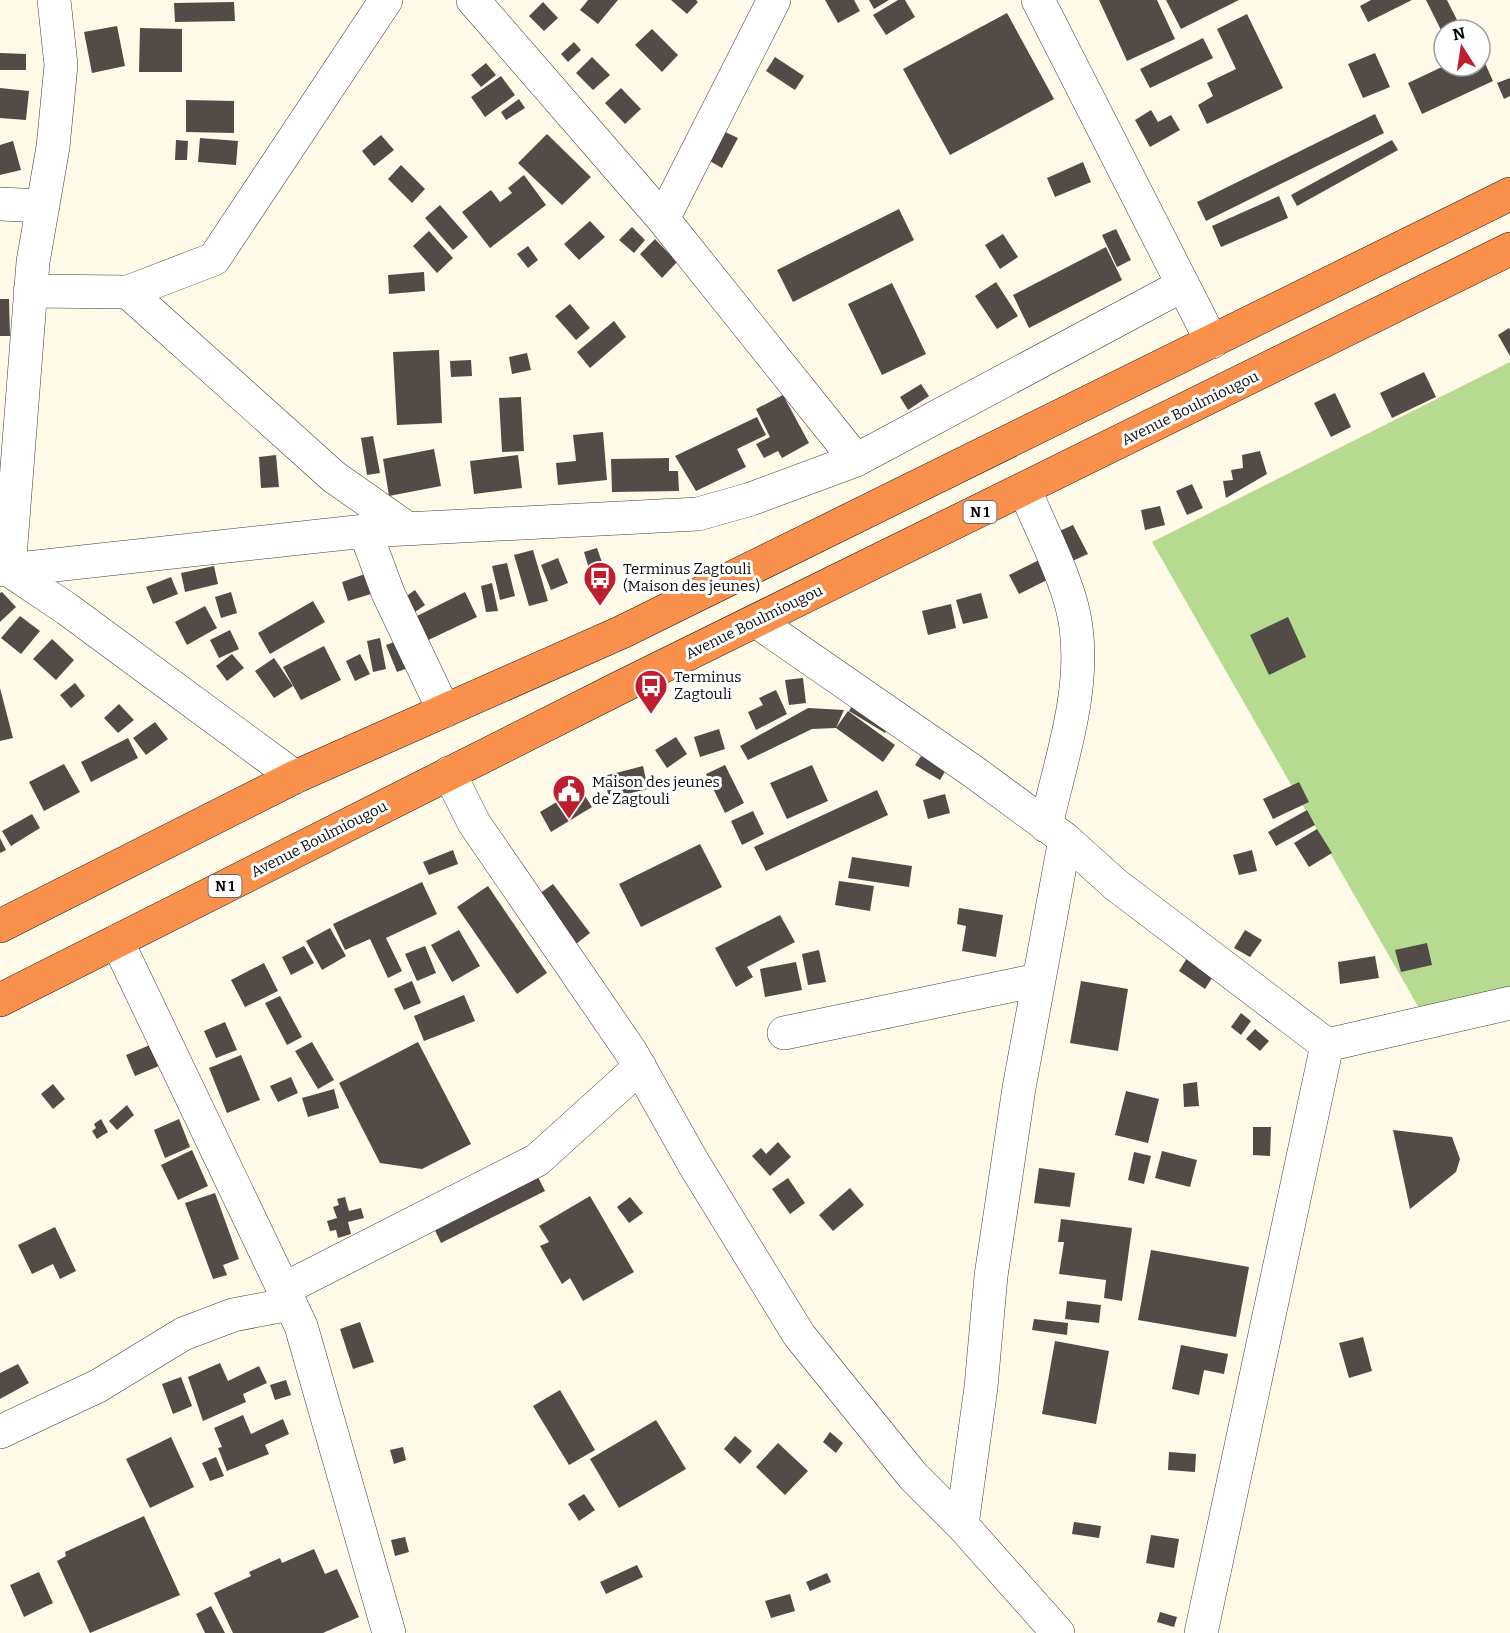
<svg xmlns="http://www.w3.org/2000/svg" width="1510" height="1633" font-family="Bitter,serif">
	<style>
		.forest { fill: #b6db90 }
		.building { fill: #534b47 }
		.lines { fill: none; stroke-linecap: round; stroke-linejoin: round }
		.street-casing { stroke: #3d3d3d; stroke-width: 34 }
		.highway-casing { stroke: #1b1b1b; stroke-width: 34 }
		.street { stroke: #fff; stroke-width: 33 }
		.highway { stroke: #f9914c; stroke-width: 33 }
		.labels { text-anchor: middle; dominant-baseline: central; stroke-width: 6; stroke-linejoin: round; paint-order: stroke }
		.shield { fill: #fff; stroke: #545454; stroke-width: 1.5 }
		.shield-label { font-size: 14px; font-weight: bold; fill: #0a0a0a }
		.street-label { font-size: 15px; fill: #0a0a0a; stroke: #fff }
		.poi-label { font-size: 15px; fill: #0a0a0a; stroke: #fff; text-anchor: start }
	</style>
	<rect width="100%" height="100%" fill="#fff9e8"/>
	<path class="forest" d="M1510,362V1001L1427,1022L1152,542Z"/>
	<path class="building" d="M588,0H618L598,24L580,10Z
		M671,0H696L698,2L687,14Z
		M825,0H854L860,11L838,23Z
		M869,0H889L874,9Z
		M898,0H905L915,17L886,35L873,15Z
		M1099,0H1157L1175,39L1127,61Z
		M1166,0H1239L1181,29Z
		M1371,0H1412L1368,22L1360,6Z
		M1426,0H1447L1462,30H1444V36Z
		M234,2L235,21L175,22L174,3Z
		M543,2L558,18L544,31L529,16Z
		M1007,13L1054,99L950,155L903,69Z
		M1247,14L1283,88L1207,124L1198,105L1213,96L1207,83L1236,69L1217,29Z
		M117,26L125,66L92,73L84,32Z
		M140,28L182,29V72H139Z
		M652,29L678,55L662,72L635,45Z
		M1203,38L1213,58L1150,88L1140,69Z
		M574,42L581,50L568,62L561,54Z
		M1480,52L1493,81L1422,114L1408,83L1444,66H1480Z
		M0,53L26,54V70H0Z
		M1375,53L1390,87L1363,98L1348,64Z
		M592,57L610,75L593,90L576,73Z
		M775,57L804,76L795,90L766,71Z
		M486,63L496,75L481,87L471,75Z
		M501,76L515,95L485,117L471,97Z
		M1510,78V96L1504,99L1497,83Z
		M0,88L29,91L26,120L0,118Z
		M621,88L641,109L625,124L605,103Z
		M519,99L525,108L506,120L501,112Z
		M186,100L234,101V133L186,132Z
		M1151,110L1158,122L1171,115L1180,130L1150,147L1135,120Z
		M1375,114L1384,133L1206,221L1197,202Z
		M723,131L738,138L722,168L708,160Z
		M547,134L591,177L562,205L518,163Z
		M381,135L394,150L374,166L362,151Z
		M200,138L238,141L236,165L198,162Z
		M176,140L188,141L187,160H175Z
		M1392,140L1398,150L1297,206L1291,195Z
		M13,141L21,170L0,175V145Z
		M1083,162L1091,182L1055,197L1047,178Z
		M401,165L425,189L412,203L388,179Z
		M524,175L546,205L490,248L462,212L491,190L500,202L512,193L508,188Z
		M1279,196L1288,218L1221,247L1212,226Z
		M440,205L468,237L453,250L425,218Z
		M899,209L914,240L793,302L777,270Z
		M590,221L605,237L579,260L564,244Z
		M632,227L645,240L634,253L619,240Z
		M1116,229L1131,260L1117,267L1102,235Z
		M429,231L453,258L437,273L413,246Z
		M1003,234L1018,257L1000,269L985,245Z
		M655,239L677,262L662,278L640,254Z
		M528,246L538,260L528,268L517,254Z
		M1106,247L1122,280L1029,328L1013,295Z
		M424,272L425,291L389,294L388,275Z
		M996,282L1018,316L997,329L975,296Z
		M892,283L926,354L882,375L848,304Z
		M0,299H9L10,336H0Z
		M570,304L590,328L576,340L555,316Z
		M614,321L626,337L590,368L577,352Z
		M1509,328L1510,330V356L1498,335Z
		M439,350L442,423L397,425L393,352Z
		M527,353L531,370L512,374L509,357Z
		M471,360L472,376L451,377L450,361Z
		M1424,372L1436,397L1392,418L1380,393Z
		M921,384L929,396L908,410L900,397Z
		M1335,393L1351,427L1331,437L1314,403Z
		M783,395L809,443L782,458L778,451L764,458L756,444L770,437L756,409Z
		M521,397L524,451L502,452L499,398Z
		M757,417L766,435L737,449L746,467L696,491L675,456Z
		M603,432L607,480L558,485L556,463L576,461L573,435Z
		M373,436L380,473L367,475L361,438Z
		M434,449L441,486L389,496L383,459Z
		M1260,451L1267,474L1226,498L1223,481L1233,480L1231,470L1243,468L1242,455Z
		M276,455L279,487L261,488L259,457Z
		M518,455L522,488L474,494L470,461Z
		M669,458V471H678L679,491L612,492L611,459Z
		M1192,484L1203,508L1187,515L1176,491Z
		M1160,506L1165,525L1145,530L1141,510Z
		M1073,525L1088,554L1070,562L1055,533Z
		M597,548L604,568L590,572L584,552Z
		M533,550L548,601L529,606L514,555Z
		M558,558L568,583L551,590L541,565Z
		M1043,558L1053,577L1019,594L1009,575Z
		M507,563L515,596L500,600L492,566Z
		M214,566L218,584L185,592L181,573Z
		M365,574L371,594L348,601L342,582Z
		M171,577L178,594L153,604L146,587Z
		M492,583L498,611L486,612L481,586Z
		M415,590L425,605L408,617L398,602Z
		M2,592L16,607L0,622V593Z
		M231,592L237,613L221,618L215,597Z
		M465,592L477,617L422,643L411,619Z
		M981,593L988,618L963,624L956,600Z
		M313,601L325,622L270,654L258,633Z
		M951,604L956,628L928,635L922,611Z
		M205,606L217,628L187,645L175,622Z
		M20,616L40,631L21,654L1,638Z
		M1288,617L1306,657L1269,675L1250,635Z
		M230,630L239,649L219,658L210,640Z
		M380,638L386,669L373,672L367,641Z
		M52,639L74,660L56,680L33,659Z
		M403,639L413,666L397,672L386,645Z
		M324,646L341,680L301,700L283,667Z
		M232,654L244,668L227,681L216,666Z
		M360,654L370,674L355,681L346,661Z
		M274,658L293,686L274,698L255,671Z
		M803,678L806,703L789,705L785,680Z
		M75,683L85,696L71,708L60,695Z
		M0,688L13,738L0,741Z
		M776,690L787,714L756,730L748,712L763,705L759,698Z
		M856,699L893,722L885,733L849,711Z
		M119,704L134,720L118,733L104,718Z
		M808,708L844,710L836,728L812,729L748,760L740,746Z
		M848,711L895,745L883,762L836,728Z
		M155,722L168,739L146,755L133,738Z
		M719,729L725,749L700,757L694,737Z
		M676,737L687,754L667,768L655,750Z
		M128,738L138,758L91,782L81,762Z
		M921,756L946,770L940,780L915,765Z
		M64,764L80,792L44,811L29,782Z
		M725,765L744,803L725,813L706,774Z
		M812,765L828,801L787,819L770,783Z
		M643,766L648,789L609,798L604,776Z
		M1299,782L1309,802L1273,819L1263,799Z
		M580,788L592,807L551,832L540,812Z
		M877,790L888,815L766,871L754,847Z
		M945,794L950,813L928,819L923,800Z
		M1307,810L1315,825L1276,846L1268,832Z
		M753,811L764,834L742,845L731,821Z
		M32,814L40,828L11,846L2,831Z
		M1317,829L1332,853L1309,867L1294,843Z
		M0,838L6,850L0,853Z
		M700,844L722,887L641,927L619,884Z
		M453,850L458,864L429,875L423,862Z
		M1252,850L1257,871L1239,875L1233,855Z
		M852,857L912,866L909,887L848,878Z
		M839,881L874,886L870,911L835,905Z
		M422,882L437,914L386,938L402,971L388,978L370,939L345,950L333,924Z
		M553,884L590,933L576,944L539,894Z
		M488,886L547,973L517,994L457,907Z
		M959,908L1003,915L996,957L962,951L966,926L957,924Z
		M780,915L795,942L747,967L753,977L736,987L715,948Z
		M330,928L346,956L322,970L306,941Z
		M459,930L480,966L452,982L431,945Z
		M1245,930L1262,940L1250,957L1234,948Z
		M1427,943L1432,965L1401,972L1395,950Z
		M304,946L314,963L291,975L282,957Z
		M425,946L436,973L417,981L405,954Z
		M819,950L826,982L808,985L802,954Z
		M1375,956L1379,978L1340,984L1338,962Z
		M1187,958L1214,975L1205,989L1179,971Z
		M796,962L802,990L765,997L760,969Z
		M264,963L278,991L245,1007L231,980Z
		M412,981L421,1003L404,1010L394,989Z
		M1081,981L1128,989L1118,1051L1070,1043Z
		M464,995L475,1021L424,1041L414,1016Z
		M280,996L302,1037L287,1045L265,1003Z
		M1241,1013L1251,1021L1241,1035L1231,1027Z
		M225,1022L237,1050L216,1058L204,1031Z
		M1255,1029L1269,1041L1260,1051L1246,1039Z
		M312,1042L334,1080L318,1089L295,1051Z
		M418,1042L471,1144L422,1169L380,1163L339,1083Z
		M150,1045L159,1066L135,1076L126,1055Z
		M241,1055L260,1100L227,1113L209,1068Z
		M291,1077L298,1093L278,1102L270,1086Z
		M1197,1082L1199,1106L1184,1107L1183,1084Z
		M53,1084L65,1099L53,1109L41,1094Z
		M334,1089L339,1108L308,1117L302,1098Z
		M1126,1091L1159,1099L1148,1143L1115,1135Z
		M127,1105L134,1115L117,1130L109,1121Z
		M101,1119L108,1132L97,1139L92,1131L96,1128L94,1124Z
		M179,1119L190,1147L165,1158L154,1130Z
		M1253,1127H1271L1270,1156L1253,1155Z
		M1393,1130L1452,1137L1460,1159L1456,1172L1410,1209Z
		M778,1142L791,1157L770,1176L752,1156L761,1148L766,1154Z
		M192,1150L208,1186L178,1200L161,1165Z
		M1162,1151L1197,1160L1190,1187L1155,1178Z
		M1134,1152L1151,1156L1144,1184L1128,1180Z
		M1039,1168L1075,1173L1070,1207L1034,1203Z
		M537,1175L545,1191L441,1243L433,1226Z
		M788,1178L805,1203L790,1214L772,1189Z
		M850,1188L864,1205L833,1231L819,1215Z
		M215,1193L239,1259L223,1265L227,1275L213,1279L185,1203Z
		M590,1196L634,1272L583,1301L570,1278L562,1284L540,1246L549,1242L539,1226Z
		M345,1197L349,1211L361,1208L364,1218L348,1222L351,1234L338,1238L336,1230L330,1231L327,1221L337,1218L333,1207L339,1205L337,1199Z
		M630,1197L643,1213L629,1223L617,1207Z
		M1061,1219L1132,1228L1122,1301L1104,1298L1106,1280L1059,1274L1064,1242H1058Z
		M55,1227L76,1271L60,1279L53,1264L32,1274L18,1245Z
		M1151,1250L1249,1267L1236,1337L1138,1320Z
		M1067,1301L1101,1305L1099,1323L1065,1319Z
		M1034,1319L1068,1323L1067,1335L1032,1330Z
		M360,1322L374,1362L353,1369L340,1329Z
		M1363,1337L1372,1371L1349,1378L1339,1343Z
		M1055,1341L1109,1351L1096,1424L1042,1414Z
		M1181,1345L1228,1354L1224,1374L1204,1370L1199,1395L1172,1389Z
		M220,1363L228,1381L259,1366L267,1383L243,1394L246,1402L203,1421L188,1377Z
		M18,1364L29,1383L0,1399V1373Z
		M181,1377L192,1406L173,1414L162,1384Z
		M286,1380L291,1395L275,1400L270,1385Z
		M560,1390L595,1450L569,1465L533,1406Z
		M243,1415L251,1434L283,1419L289,1434L265,1445L269,1454L227,1471L218,1448L222,1447L214,1428Z
		M656,1420L686,1469L619,1508L590,1459Z
		M830,1432L843,1443L836,1453L823,1442Z
		M735,1436L752,1451L740,1464L724,1449Z
		M171,1437L194,1487L150,1508L126,1459Z
		M778,1443L808,1471L785,1495L756,1467Z
		M403,1447L406,1460L394,1464L390,1450Z
		M1169,1452L1196,1454L1195,1472L1168,1470Z
		M216,1457L224,1476L210,1481L202,1463Z
		M584,1494L595,1510L579,1521L568,1504Z
		M144,1516L180,1595L90,1633L57,1561L66,1556L65,1552Z
		M1074,1522L1101,1526L1099,1538L1072,1534Z
		M1151,1535L1179,1539L1174,1568L1146,1563Z
		M405,1537L409,1552L395,1556L391,1540Z
		M314,1549L325,1574L337,1569L359,1617L323,1633H233L214,1593L251,1576L249,1572L280,1558L282,1563Z
		M637,1565L643,1577L606,1594L600,1582Z
		M39,1572L53,1603L24,1617L10,1585Z
		M827,1573L831,1582L810,1591L806,1582Z
		M790,1594L795,1611L771,1618L765,1601Z
		M211,1606L225,1633H205L196,1614Z
		M1160,1612L1177,1617L1174,1627L1157,1622Z"/>
	<g class="lines">
		<g class="street-casing">
			<path id="street" d="M54,0L61,65L53,147L33,262L9,570L365,531L698,514L751,499L856,460L1183,285
				M473,0L663,219L856,460
				M1038,0L1212,342
				M0,204L43,206
				M663,219L774,0
				M30,291L128,292L214,259L386,0
				M128,292L334,477L408,529
				M1025,490C1041,530 1071,585 1076,627C1085,694 1060,762 1046,826
				M365,531L388,593L444,711
				M1,570H9L67,609L295,777
				M756,621L974,772L1065,839L1116,885L1327,1045L1201,1633
				M449,773L474,823L631,1052L694,1164L799,1335L913,1476L962,1525L1058,1633
				M117,941L301,1326L389,1633
				M784,1033L1038,980
				M1327,1045L1510,1003
				M284,1289L537,1160L640,1067
				M0,1432L98,1386L183,1334L233,1315L290,1304
				M962,1525L981,1387L991,1276L1019,1088L1065,839"/>
		</g>
		<g class="highway-casing">
			<path id="highway" d="M0,926L295,777L622,632L1510,194
				M0,1000L621,687L1510,249"/>
		</g>
		<use href="#street" class="street"/>
		<use href="#highway" class="highway"/>
	</g>
	<defs>
		<g id="bus-pin" transform="scale(1.725)"><path d="M0 17L-7.5 6A9.5 9.5 0 1 1 7.5 6Z" fill="#bd1f30" stroke="#fff"/><path d="M-5-6H5V4H4V6H2V4H-2V6H-4V4H-5ZM-3.5-4V0h7V-4ZM-3.5 1.2v1.5H-2V1.2ZM2 1.2v1.5H3.5V1.2Z" fill="#fff"/></g>
		<g id="civic-pin" transform="scale(1.725)"><path d="M0 17L-7.5 6A9.5 9.5 0 1 1 7.5 6Z" fill="#bd1f30" stroke="#fff"/><path d="M-.6-6.5H3V-4.5H.6V-3L4-1V1h2V6H-6V1h2V-1L-.6-3ZM-1.2 2.5V6h2.4V2.5Z" fill="#fff"/></g>
	</defs>
	<g fill-rule="evenodd">
		<use href="#bus-pin" x="600" y="578"/>
		<use href="#bus-pin" x="651" y="686"/>
		<use href="#civic-pin" x="569" y="791"/>
	</g>
	<g class="labels">
		<g class="shield">
			<rect x="963.5" y="501" width="33" height="22" rx="4.5"/>
			<rect x="208.5" y="875" width="33" height="22" rx="4.5"/>
		</g>
		<g class="shield-label">
			<text x="980" y="512">N 1</text>
			<text x="225" y="886">N 1</text>
		</g>
		<g class="street-label">
			<text transform="translate(1190 408) rotate(-26)">Avenue Boulmiougou</text>
			<text transform="translate(754 622) rotate(-26)">Avenue Boulmiougou</text>
			<text transform="translate(319 839) rotate(-27)">Avenue Boulmiougou</text>
		</g>
		<g class="poi-label">
			<text x="623" y="569">Terminus Zagtouli<tspan x="623" dy="17">(Maison des jeunes)</tspan></text>
			<text x="674" y="677">Terminus<tspan x="674" dy="17">Zagtouli</tspan></text>
			<text x="592" y="782">Maison des jeunes<tspan x="592" dy="17">de Zagtouli</tspan></text>
		</g>
	</g>
	<g transform="translate(1462 48) rotate(348)"><circle r="28" fill="#ffffff" stroke="#9d9d9d" stroke-width="1.5"/>
	<path d="M0-4.5L10 22L0 15L-10 22Z" fill="#bd1f30"/>
	<text y="-9" font-size="16" font-weight="bold" text-anchor="middle" fill="#0a0a0a">N</text>
	</g>
</svg>
